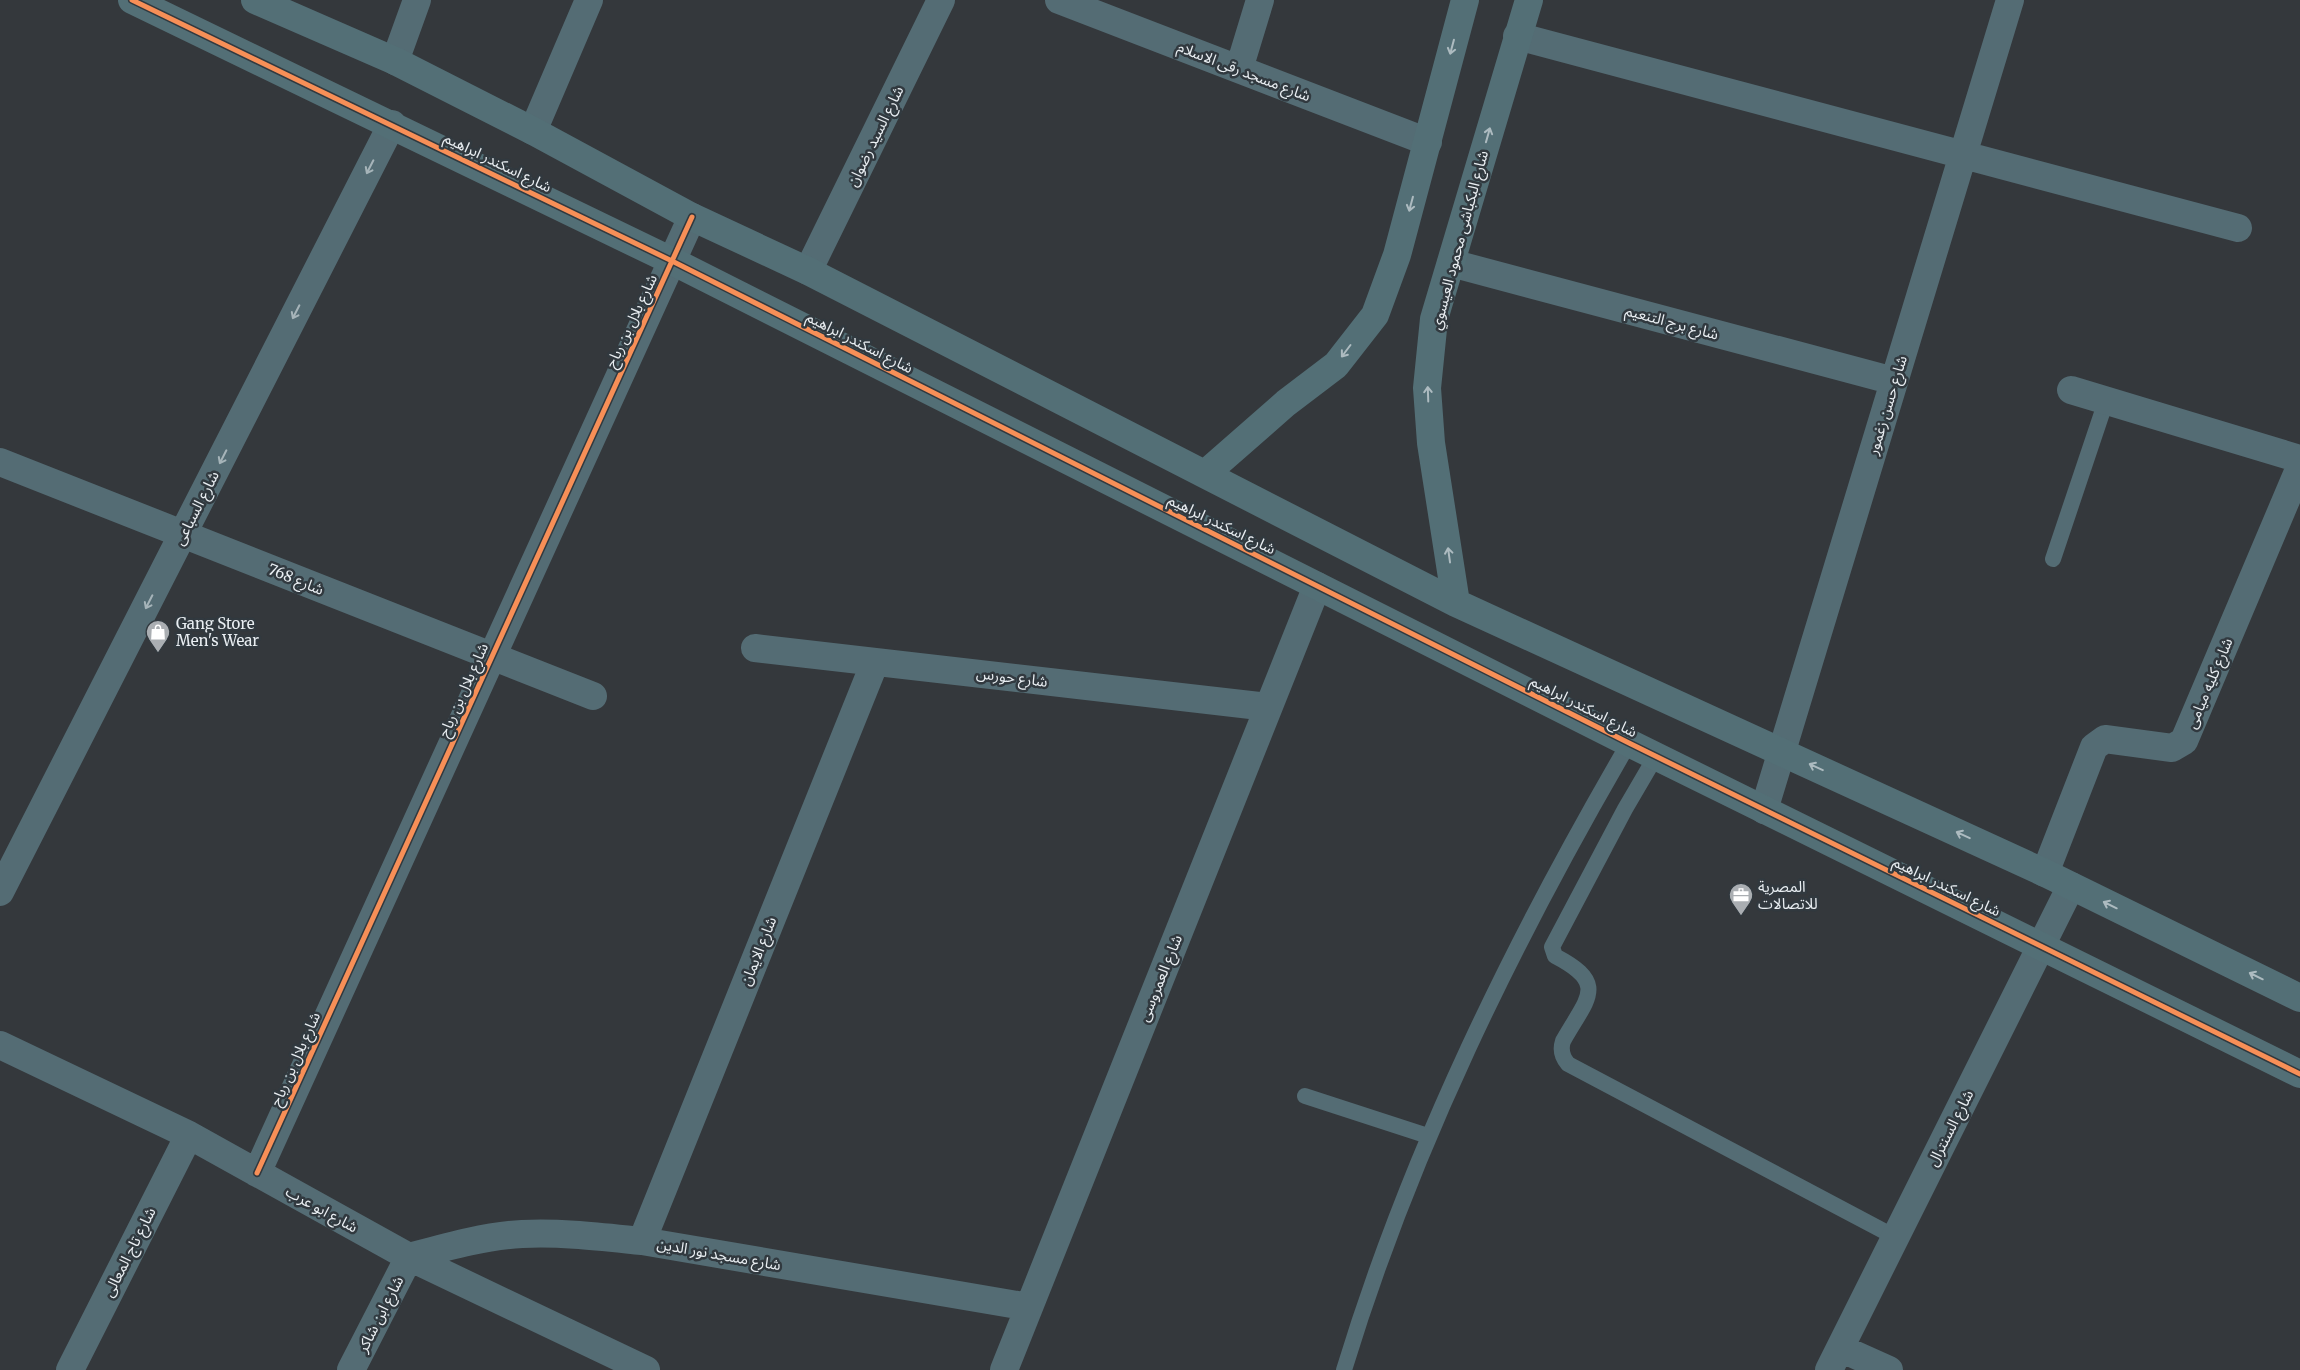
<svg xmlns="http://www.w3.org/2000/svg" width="2300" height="1370" font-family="Merriweather,'Noto Sans Arabic',serif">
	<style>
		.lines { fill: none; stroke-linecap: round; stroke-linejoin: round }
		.lane { stroke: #546c74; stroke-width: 16 }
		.street { stroke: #546c74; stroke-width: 28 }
		.secondary { stroke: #536f76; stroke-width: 28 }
		.cycleway-casing { stroke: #31393f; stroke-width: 8 }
		.cycleway { stroke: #f78f57; stroke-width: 5 }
		.oneway { stroke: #adbbc0 }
		.oneway2 { stroke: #a6b4b9 }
		.labels { text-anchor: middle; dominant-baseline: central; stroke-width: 5; stroke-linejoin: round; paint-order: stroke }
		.street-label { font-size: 15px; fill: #e9eef2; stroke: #31393f }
		.poi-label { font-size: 15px; fill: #e9eef2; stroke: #31393f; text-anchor: start }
	</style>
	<rect width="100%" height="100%" fill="#34383c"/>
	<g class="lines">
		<path class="lane" d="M2053,559L2106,401
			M1656,756L1625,809L1552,947L1555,956C1609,984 1587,998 1563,1041C1560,1050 1562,1057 1568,1064L1895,1237
			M1305,1096L1428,1136
			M1344,1370C1411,1150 1513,942 1629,743"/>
		<path class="street" d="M1059,0L1428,142
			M1517,36L2238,228
			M395,61L417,0
			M1239,69L1260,0
			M533,131L589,0
			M1451,263L1894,381
			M808,271L941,0
			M2071,390L2300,459
			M0,462L593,696
			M755,648L1268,707
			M1764,810L2010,0
			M2045,873L2094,747L2105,739L2172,748L2184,741L2300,467
			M0,892L392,124
			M0,1045L189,1135L409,1257L646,1370
			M257,1173L692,217
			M642,1241L875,662
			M1840,1348L1889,1370
			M70,1370L189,1135
			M351,1370L409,1257C446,1247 484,1236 522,1234C562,1232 602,1237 642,1241L1029,1307
			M1004,1370L1317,586
			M1829,1370L2071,886"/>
		<path class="secondary" d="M132,0L672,261L1629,743L2300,1074
			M255,0L395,61L533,131L692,217L808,271L1456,603L2045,873L2300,998
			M1205,474L1286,403L1336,365L1375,315L1397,255L1465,0
			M1456,603L1431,443L1427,388L1434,319L1529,0"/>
		<g class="cycleway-casing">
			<path id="cycleway" d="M132,0L672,261L1629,743L2300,1074
				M257,1173L692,217"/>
		</g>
		<use href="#cycleway" class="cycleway"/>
	</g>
	<defs><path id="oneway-shaft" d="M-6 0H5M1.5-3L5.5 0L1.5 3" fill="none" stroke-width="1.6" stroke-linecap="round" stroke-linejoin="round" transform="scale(1.25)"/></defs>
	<g class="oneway">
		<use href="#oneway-shaft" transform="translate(1452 47) rotate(105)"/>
		<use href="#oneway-shaft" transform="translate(1488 135) rotate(-74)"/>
		<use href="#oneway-shaft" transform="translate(1411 204) rotate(105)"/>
		<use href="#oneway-shaft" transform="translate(1346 351) rotate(127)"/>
		<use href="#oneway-shaft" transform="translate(1428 394) rotate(-92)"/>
		<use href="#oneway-shaft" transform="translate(1449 555) rotate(-98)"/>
		<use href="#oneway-shaft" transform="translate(1816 767) rotate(-155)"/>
		<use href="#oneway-shaft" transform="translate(1963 835) rotate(-155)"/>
		<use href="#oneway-shaft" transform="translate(2110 905) rotate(-154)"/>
		<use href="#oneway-shaft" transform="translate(2256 976) rotate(-154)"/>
	</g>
	<g class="oneway2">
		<use href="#oneway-shaft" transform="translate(370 167) rotate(117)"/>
		<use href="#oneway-shaft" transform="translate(296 312) rotate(117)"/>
		<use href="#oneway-shaft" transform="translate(223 457) rotate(117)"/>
		<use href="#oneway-shaft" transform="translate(149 602) rotate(117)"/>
	</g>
	<defs>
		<g id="shop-pin" transform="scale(1.25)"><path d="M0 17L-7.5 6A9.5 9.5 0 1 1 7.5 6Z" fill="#aaaeb2" stroke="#31393f"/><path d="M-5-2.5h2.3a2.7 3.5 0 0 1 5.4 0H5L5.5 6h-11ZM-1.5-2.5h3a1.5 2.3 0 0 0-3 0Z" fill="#fff"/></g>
		<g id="office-pin" transform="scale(1.25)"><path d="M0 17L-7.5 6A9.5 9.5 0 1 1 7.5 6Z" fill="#aaaeb2" stroke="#31393f"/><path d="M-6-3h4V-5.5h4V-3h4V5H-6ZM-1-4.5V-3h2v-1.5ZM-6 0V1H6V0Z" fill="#fff"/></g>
	</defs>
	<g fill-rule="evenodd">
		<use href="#shop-pin" x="158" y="632"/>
		<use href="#office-pin" x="1741" y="895"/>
	</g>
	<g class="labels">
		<g class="street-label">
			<text transform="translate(1244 71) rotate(21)">شارع مسجد رقى الاسلام</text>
			<text transform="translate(875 136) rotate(-64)">شارع السيد رضوان</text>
			<text transform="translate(498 162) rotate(26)">شارع اسكندر ابراهيم</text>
			<text transform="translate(1459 240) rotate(-75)">شارع البكباشى محمود العيسوي</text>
			<text transform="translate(631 321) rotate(-65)">شارع بلال بن رباح</text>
			<text transform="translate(1672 322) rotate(15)">شارع برج التنعيم</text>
			<text transform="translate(860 342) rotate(27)">شارع اسكندر ابراهيم</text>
			<text transform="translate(1887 405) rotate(-73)">شارع حسن زغمور</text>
			<text transform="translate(196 508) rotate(-63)">شارع السباعى</text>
			<text transform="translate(1222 524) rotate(26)">شارع اسكندر ابراهيم</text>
			<text transform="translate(296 579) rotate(22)">شارع 768</text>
			<text transform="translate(1012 677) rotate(7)">شارع حورس</text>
			<text transform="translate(2209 683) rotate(-67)">شارع كليه ميامى</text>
			<text transform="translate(463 690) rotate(-66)">شارع بلال بن رباح</text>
			<text transform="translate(1584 706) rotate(27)">شارع اسكندر ابراهيم</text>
			<text transform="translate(1947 886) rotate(26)">شارع اسكندر ابراهيم</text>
			<text transform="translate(758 951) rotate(-68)">شارع الايمان</text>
			<text transform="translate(1160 978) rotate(-68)">شارع العمروسى</text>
			<text transform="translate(295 1059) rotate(-66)">شارع بلال بن رباح</text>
			<text transform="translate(1950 1128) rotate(-63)">شارع السنترال</text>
			<text transform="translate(322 1209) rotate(29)">شارع ابو عرب</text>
			<text transform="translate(129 1252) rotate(-63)">شارع تاج المعالى</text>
			<text transform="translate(719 1254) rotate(10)">شارع مسجد نور الدين</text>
			<text transform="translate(380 1314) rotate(-63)">شارع ابن شاكر</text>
		</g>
		<g class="poi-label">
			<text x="176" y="623">Gang Store<tspan x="176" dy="17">Men's Wear</tspan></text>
			<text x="1758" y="886">المصرية<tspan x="1758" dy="17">للاتصالات</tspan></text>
		</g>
	</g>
</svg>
